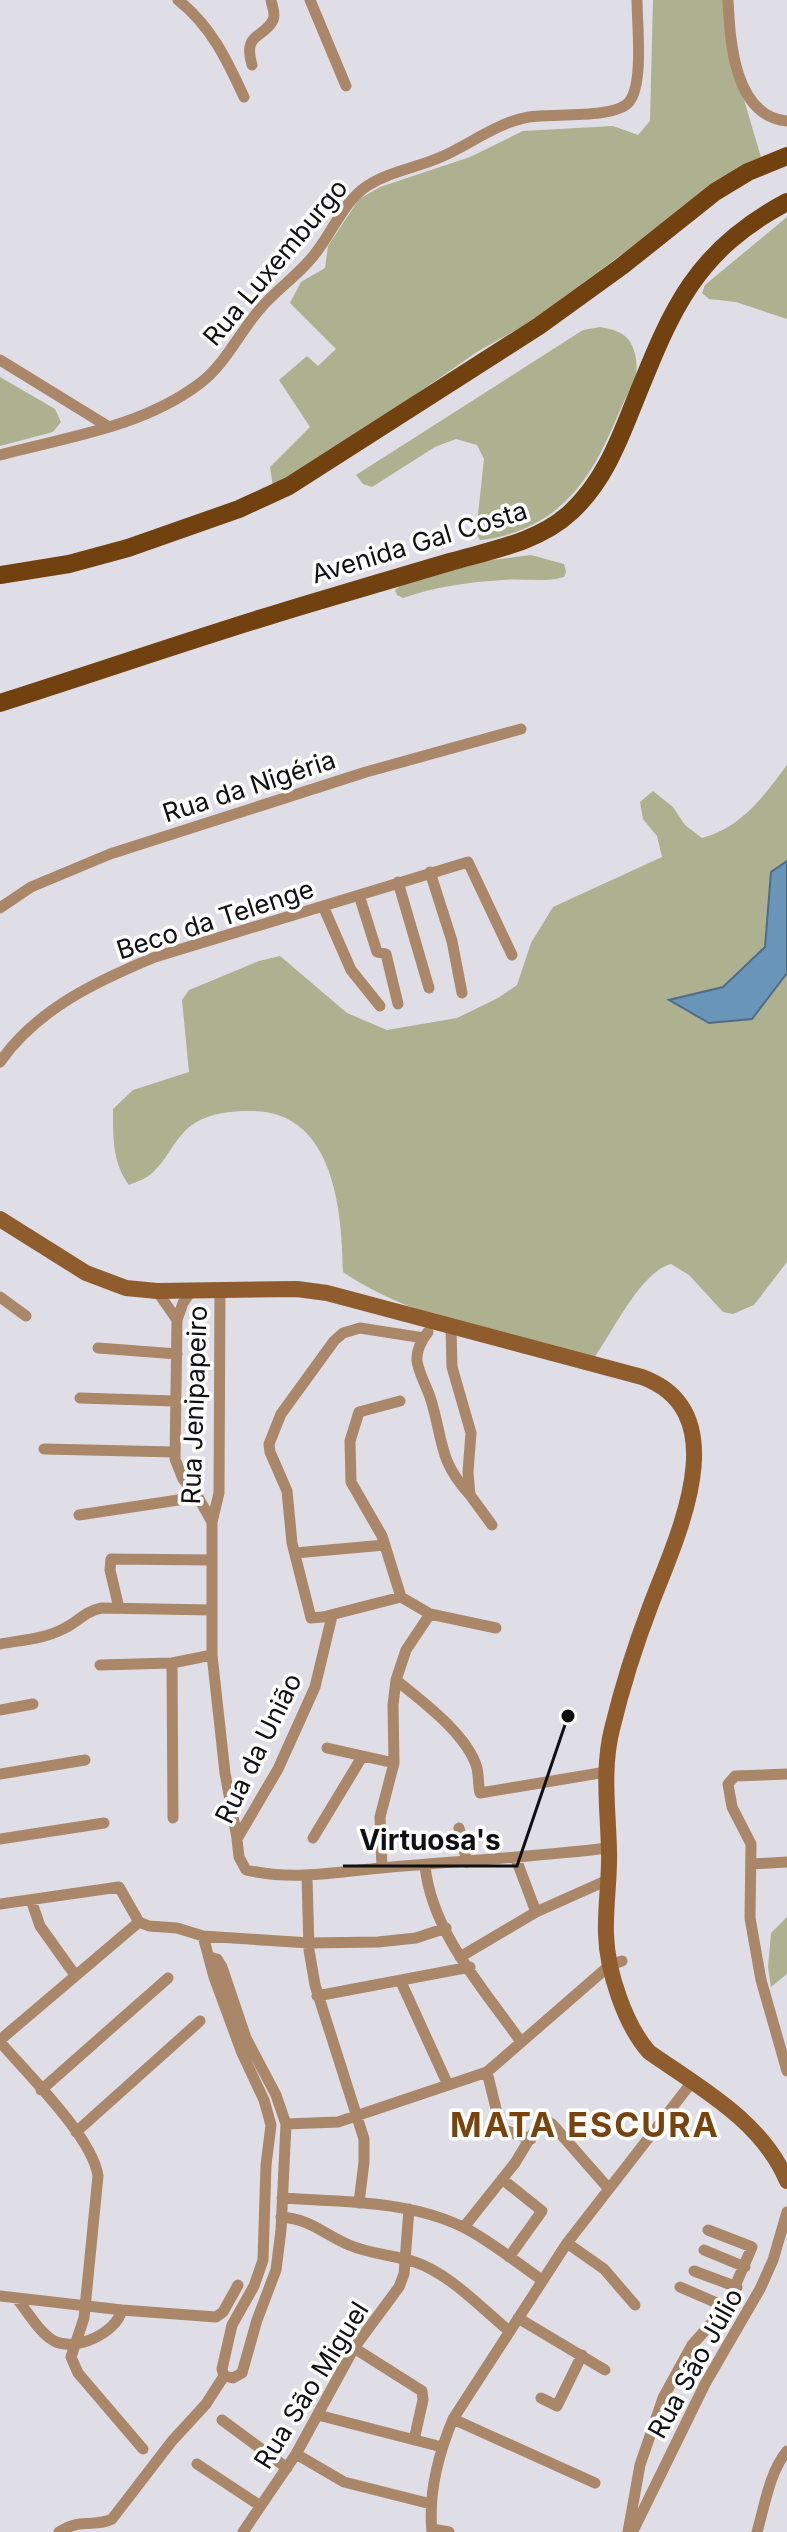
<svg xmlns="http://www.w3.org/2000/svg" width="787" height="2532" font-family="Inter,sans-serif">
	<style>
		.green { fill: #adb18f }
		.water { fill: #6995b9; stroke: #4e6d87; stroke-width: 2 }
		.lines { fill: none; stroke-linecap: round; stroke-linejoin: round }
		.minor { stroke: #ab876a; stroke-width: 11 }
		.secondary { stroke: #8f5c2e; stroke-width: 16 }
		.primary { stroke: #71410f; stroke-width: 18 }
		.labels { text-anchor: middle; dominant-baseline: central; stroke-width: 7; stroke-linejoin: round; paint-order: stroke }
		.street-label { font-size: 26px; fill: #101013; stroke: #fff }
		.district-label { font-size: 34px; font-weight: bold; letter-spacing: 2px; fill: #7b430c; stroke: #fff }
		.leader { fill: none; stroke: #101013; stroke-width: 3 }
		.callout-dot { fill: #101013; stroke: #fff; stroke-width: 3 }
		.callout-label { font-size: 28px; text-anchor: middle; font-weight: bold; fill: #101013; stroke: #fff; stroke-width: 7; stroke-linejoin: round; paint-order: stroke }
	</style>
	<rect width="100%" height="100%" fill="#dfdee7"/>
	<path class="green" d="M653,0H726L731,56L761,157L743,165L530,322L477,352L331,453L273,487L270,467L310,427L279,380L307,356L318,366L336,349L290,303L301,282L325,268L328,246L359,199L380,187L470,157L523,131L613,126L638,135L650,121Z
		M787,217V319L736,302L709,299L702,293L705,285Z
		M600,327C610,329 621,331 628,339C635,347 638,364 636,374C633,386 625,398 621,408C605,445 590,481 559,507C539,525 507,538 480,540L476,533L484,459L477,445L456,439L435,447L372,487L363,484L356,475L583,330Z
		M0,377L55,409L61,422L53,432L0,446Z
		M531,555L564,564L566,572L564,577C544,583 523,578 502,580C469,582 434,587 403,598L397,595L395,590L400,586L485,561Z
		M787,765V1262L754,1305L733,1314L723,1312L689,1275L671,1264C640,1272 612,1334 593,1359C512,1337 413,1320 343,1272C342,1210 334,1109 249,1111C231,1111 211,1113 195,1123C176,1134 168,1160 151,1174C145,1179 136,1182 129,1185C112,1162 113,1136 113,1109L133,1090L189,1072L182,1000L189,990L259,961L280,956L347,1013L387,1030L457,1018L498,998L517,985L531,943L553,907L662,857L657,836L643,819L640,802L653,791L673,807L685,825L702,838C742,827 763,797 787,765Z
		M787,1917V1974L771,1987L768,1967L771,1933Z"/>
	<path class="water" d="M787,861V973L752,1019L709,1023L669,1000L723,987L765,947L771,872Z"/>
	<g class="lines">
		<path class="minor" d="M178,0C211,26 227,60 244,97
			M310,0L346,86
			M728,0C730,41 734,116 787,121
			M252,65C242,32 265,38 273,20C276,14 272,6 271,0
			M0,360L109,427
			M0,455C67,437 142,427 199,384C225,365 239,333 260,309C274,292 293,279 308,262C330,240 340,204 367,186C390,171 416,168 441,157C469,145 498,122 529,117C552,113 615,119 629,102C644,84 637,24 637,0
			M430,872L452,941L462,993
			M398,882L429,988
			M359,895L377,952L386,954L398,1004
			M323,906L351,970L380,1006
			M0,908L31,887L110,854L366,772L521,729
			M0,1062C37,1009 97,981 155,957L468,862L512,955
			M157,1291L177,1320
			M191,1291L183,1303L177,1320L175,1459L183,1479L198,1497L212,1522V1655L225,1773L237,1838
			M0,1297L26,1316
			M451,1327L452,1367L471,1433L468,1472L470,1495L492,1525
			M428,1332C421,1341 416,1350 417,1361C419,1374 426,1385 430,1397C444,1440 437,1459 470,1495
			M424,1338L360,1328L343,1333L334,1341L281,1414L269,1444L270,1452L287,1491L292,1543L309,1610L311,1618L323,1617L401,1597L430,1614L496,1628
			M98,1348L177,1354
			M80,1398L175,1401
			M400,1401L359,1412L350,1441L351,1482L382,1536L401,1597
			M44,1449L175,1452
			M79,1515L198,1497
			M212,1522L219,1493L220,1290
			M295,1553L385,1545
			M119,1608L110,1570L111,1559L211,1560
			M332,1616L315,1687L278,1769L237,1839L239,1857L246,1870C294,1881 334,1872 381,1868C457,1861 533,1857 609,1848
			M0,1644C21,1640 44,1639 63,1629C78,1622 85,1611 102,1608L211,1610
			M172,1663L173,1818
			M100,1665L172,1663L212,1655
			M396,1680C422,1701 468,1735 477,1768C479,1777 478,1785 480,1793L606,1772
			M0,1710L33,1704
			M327,1748L394,1763
			M0,1774L85,1760
			M787,1774L735,1776L728,1784L732,1807L751,1844L750,1918L761,1980L787,2071
			M459,1828L467,1862
			M313,1838L362,1757
			M0,1839L104,1823
			M516,1859L536,1912
			M753,1864L787,1862
			M425,1866C432,1933 484,1989 521,2042
			M382,1868L380,1817L394,1763L393,1705L396,1680L406,1650L430,1614
			M307,1877L309,1950L315,1985L364,2139V2162L359,2203
			M31,1900L40,1926L75,1975
			M0,1904L119,1887L139,1922
			M139,1922L149,1926L177,1928L203,1936L309,1943L378,1942L416,1938L446,1928
			M203,1936L214,1977L242,2053L264,2100L271,2125L266,2165L263,2260L254,2286L232,2325L222,2369L224,2376L233,2378L242,2373L257,2320L276,2270L281,2230L286,2124L276,2095L246,2038L222,1967L217,1959L209,1957
			M460,1957L536,1912L610,1879
			M401,1982L448,2085
			M317,1996L470,1967
			M0,2040L139,1922
			M0,2042C27,2073 93,2138 98,2176L84,2318L71,2357L78,2373L143,2449
			M487,2072L501,2129L531,2139
			M41,2090L168,1978
			M286,2124L338,2122L487,2072L610,1965L622,1961
			M76,2132L200,2021
			M502,2179L542,2211L509,2257
			M282,2198C342,2202 409,2200 465,2228C492,2242 517,2263 542,2280
			M281,2217C311,2219 323,2234 349,2245C370,2254 393,2255 415,2262C450,2274 480,2307 509,2331
			M464,2227L515,2163L541,2120L552,2124L609,2189
			M567,2243L604,2269L635,2305
			M704,2250L745,2267
			M694,2271L737,2287
			M680,2287L726,2307
			M0,2296L122,2310L216,2317L223,2312L238,2285
			M16,2298C27,2310 39,2333 54,2341C76,2352 116,2333 122,2310
			M518,2318L605,2370
			M354,2348L422,2391L423,2400L414,2440
			M541,2398L557,2406L582,2355
			M318,2415L442,2447
			M453,2419L595,2483
			M222,2420L287,2468
			M296,2454L344,2482L431,2504
			M197,2464L259,2505
			M432,2529L449,2532
			M633,2531L705,2384L760,2289L773,2260L787,2212
			M59,2532C84,2517 94,2528 112,2519L172,2441L206,2404L224,2376
			M243,2532L296,2454L354,2348L399,2287L404,2274L409,2209
			M432,2532C428,2493 438,2455 453,2419L567,2243L692,2082
			M628,2532L640,2465L663,2398L692,2345L726,2307L752,2247L708,2230
			M757,2532C765,2505 769,2473 787,2451"/>
		<path class="secondary" d="M0,1219L86,1273L126,1288L157,1291L297,1289L327,1293L642,1377C740,1413 674,1542 650,1607C635,1646 622,1688 612,1729C602,1769 608,1809 609,1850C610,1878 605,1906 606,1934C607,1971 625,2025 649,2052C700,2088 762,2121 787,2181"/>
		<path class="primary" d="M0,575L69,564L128,548L239,509L289,486L539,326L622,266L715,192L748,172L787,156
			M0,703C104,670 207,634 311,603C357,589 404,576 450,562C492,550 539,542 571,512C602,483 617,446 632,408C670,314 692,252 787,202"/>
	</g>
	<g class="labels">
		<g class="street-label">
			<text transform="translate(275 262) rotate(-50)">Rua Luxemburgo</text>
			<text transform="translate(419 542) rotate(-17)">Avenida Gal Costa</text>
			<text transform="translate(249 786) rotate(-18)">Rua da Nigéria</text>
			<text transform="translate(215 919) rotate(-18)">Beco da Telenge</text>
			<text transform="translate(194 1405) rotate(-88)">Rua Jenipapeiro</text>
			<text transform="translate(258 1748) rotate(-64)">Rua da União</text>
			<text transform="translate(695 2363) rotate(-61)">Rua São Júlio</text>
			<text transform="translate(311 2385) rotate(-58)">Rua São Miguel</text>
		</g>
		<g class="district-label">
			<text x="585" y="2124">MATA ESCURA</text>
		</g>
	</g>
	<path class="leader" d="M568 1716L517 1866H343"/>
	<circle class="callout-dot" cx="568" cy="1716" r="8"/>
	<g class="callout-label">
		<text x="430" y="1850">Virtuosa's</text>
	</g>
</svg>
